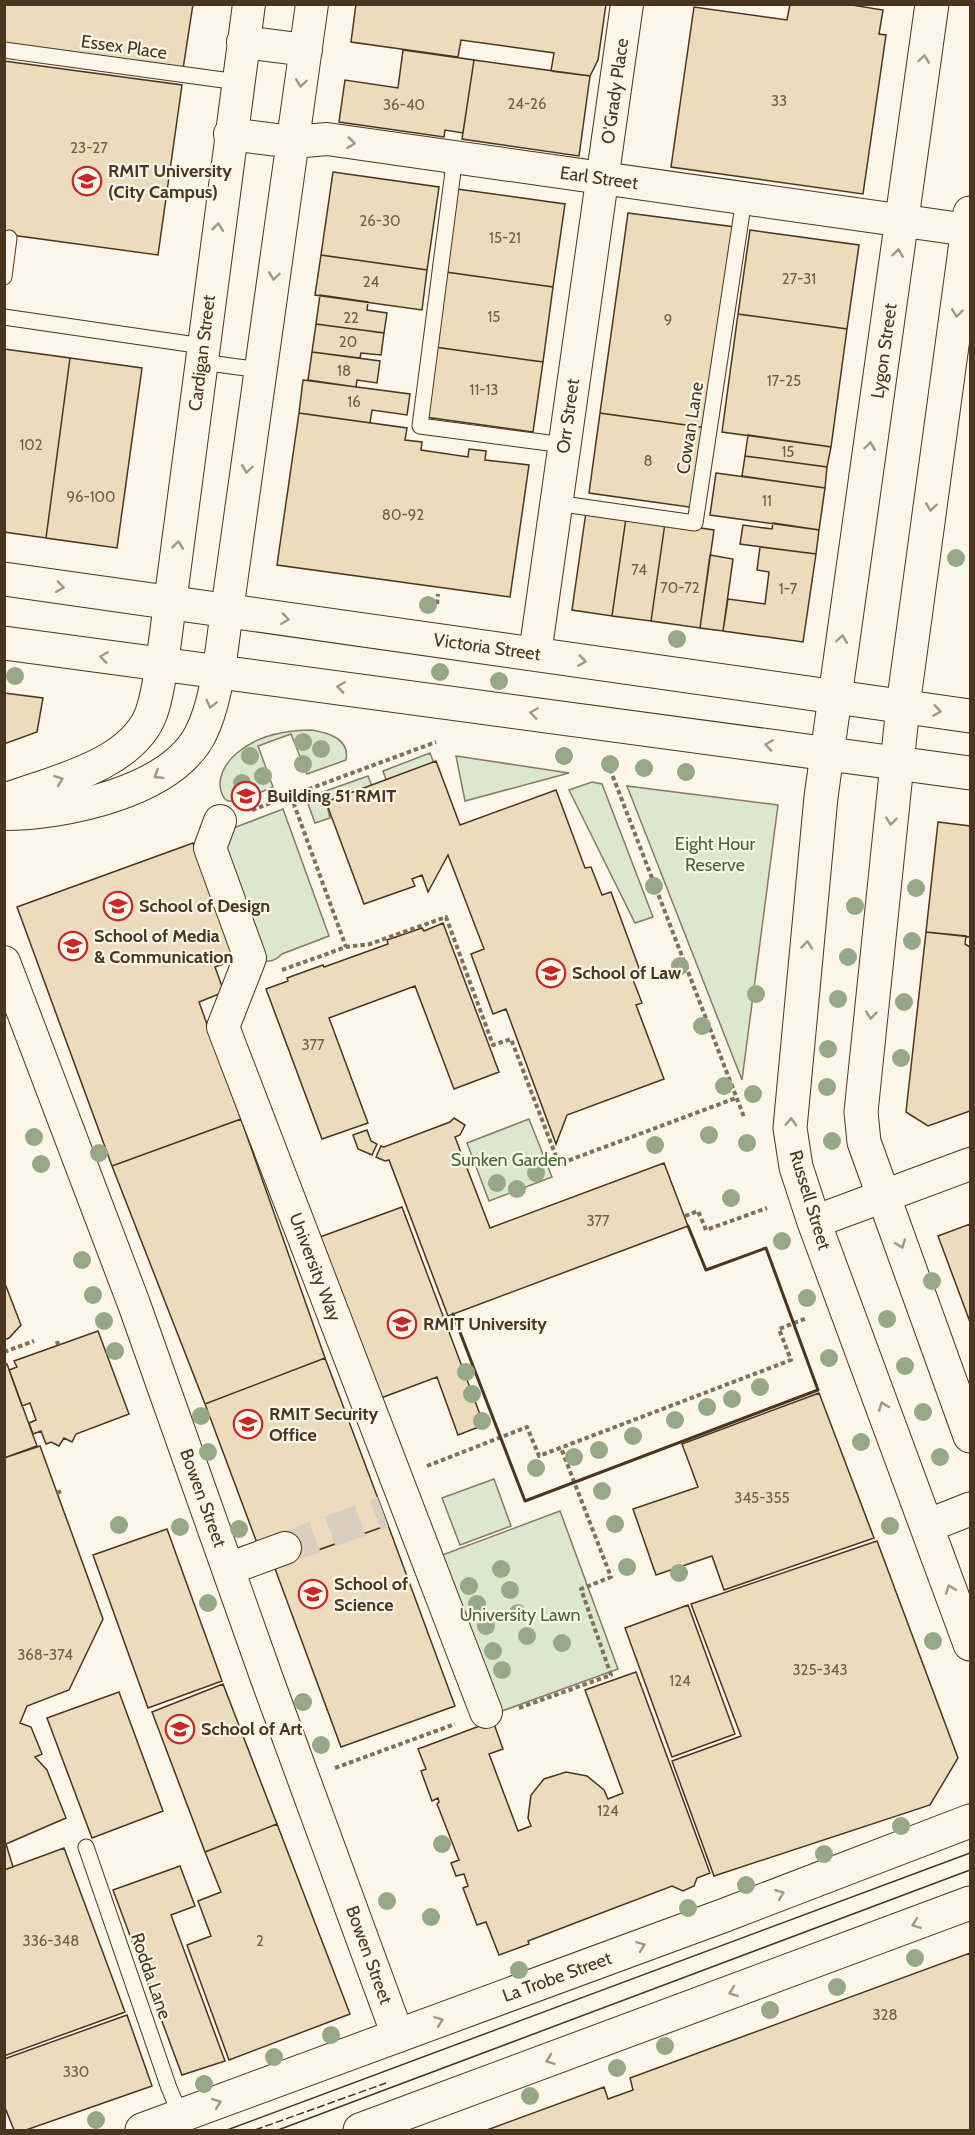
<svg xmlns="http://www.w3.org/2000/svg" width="975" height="2135" font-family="Cabin,sans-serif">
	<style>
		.green { fill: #dce7d0; stroke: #887966; stroke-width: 1.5 }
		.building { fill: #ecdcbc; stroke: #4a3520; stroke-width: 1.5 }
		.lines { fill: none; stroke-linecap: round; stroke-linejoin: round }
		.street-tunnel { stroke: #d8cfc1; stroke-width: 32; stroke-dasharray: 32 16; stroke-linecap: butt }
		.lane-casing { stroke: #4a3520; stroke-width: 17 }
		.street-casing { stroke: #4a3520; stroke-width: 34 }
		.secondary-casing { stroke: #4a3520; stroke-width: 35 }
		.primary-casing { stroke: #4a3520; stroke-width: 35 }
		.path { stroke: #7f6f5c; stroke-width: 4; stroke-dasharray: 4.5 3; stroke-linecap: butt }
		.lane { stroke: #fbf6e9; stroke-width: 15 }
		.street { stroke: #fbf6e9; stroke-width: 32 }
		.secondary { stroke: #fbf6e9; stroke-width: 33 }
		.primary { stroke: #fbf6e9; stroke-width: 33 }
		.tram { stroke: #4a3520; stroke-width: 1.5 }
		.fence { stroke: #4a3520; stroke-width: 1.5; stroke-dasharray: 8 3; stroke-linecap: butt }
		.wall { stroke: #4a3520; stroke-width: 3 }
		.tree { fill: #96a887 }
		.oneway { stroke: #a29684 }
		.labels { text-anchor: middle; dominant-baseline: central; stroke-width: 4.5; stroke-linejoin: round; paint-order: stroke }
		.number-label { font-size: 15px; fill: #725f47 }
		.street-label { font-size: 18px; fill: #4a3520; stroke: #fbf6e9 }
		.poi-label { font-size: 18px; font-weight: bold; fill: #4a3520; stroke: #fbf6e9; text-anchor: start }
		.park-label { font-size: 18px; fill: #436837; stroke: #fbf6e9 }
	</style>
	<rect width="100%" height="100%" fill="#fbf6e9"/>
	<path class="green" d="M312,730C329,733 350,739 346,760L307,774L291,734L258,746L273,787C260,792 245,801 232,801C227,802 224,799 222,794C216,779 225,763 237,753C258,735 285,730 312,730Z
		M430,753L435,766L387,783L383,771Z
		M456,756L569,773L465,801Z
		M368,776L373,789L327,805L330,818L315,823L306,798Z
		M592,782L602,784L653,917L635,923L569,790Z
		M627,786L778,805L742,1080Z
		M283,809L329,936L282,954C278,958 273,962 266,961L218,834Z
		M529,1119L552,1177L489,1201L467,1143Z
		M494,1479L511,1526L460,1545L442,1498Z
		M560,1511L618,1669L480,1719L421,1563Z"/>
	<path class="building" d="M4,4H193L183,69L4,45Z
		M356,4H606L598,60L590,76L551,71L554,53L461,40L458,57L351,42Z
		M790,4H846L883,10L879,34L886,35L863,194L671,167L694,7L787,20Z
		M403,50L474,60L463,133L445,130L444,137L339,122L345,80L398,88Z
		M474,60L590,76L579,156L462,139Z
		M4,61L182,85L158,255L4,234Z
		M333,172L439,187L427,270L321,255Z
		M457,189L565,204L553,287L446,272Z
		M628,213L735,227L707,428L600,413Z
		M750,230L859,245L847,329L738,314Z
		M321,255L427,270L422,310L315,295Z
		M446,272L553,287L543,362L435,347Z
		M320,295L368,302L367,310L387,313L384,333L316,324Z
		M738,314L847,329L831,447L722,432Z
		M316,324L384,333L381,355L361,353L360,358L312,352Z
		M435,347L543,362L533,432L425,417Z
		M4,349L70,358L46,538L4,532Z
		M312,352L380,361L377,383L357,380L356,387L308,380Z
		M70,358L142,368L117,548L46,538Z
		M303,380L410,394L407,415L372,410L370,423L299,413Z
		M299,413L407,428L405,440L422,442L421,450L468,457L469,449L486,451L485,460L529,465L510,597L277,565Z
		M600,413L707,428L696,508L589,493Z
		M748,435L831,447L827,467L745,456Z
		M745,456L827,467L825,488L742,476Z
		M716,473L825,488L819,530L710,515Z
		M586,512L626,518L612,616L572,610Z
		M626,518L665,523L651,621L612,616Z
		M665,523L714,530L700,628L651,621Z
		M773,523L819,530L816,554L740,544L743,525L772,529Z
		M760,547L816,554L803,642L723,631L728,599L765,604L769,572L757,570Z
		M710,555L733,559L723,631L700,628Z
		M4,693L43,698L37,732L4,744Z
		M436,761L460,825L556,790L585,868L591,867L602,895L611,892L639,968L630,972L642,1003L636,1005L664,1079L567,1115L556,1144L506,1009L493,1014L471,954L484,949L448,855L428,892L422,875L412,879L415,886L364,904L326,802Z
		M938,822L970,826V937L926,932Z
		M193,843L236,959L215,967L224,992L199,1002L241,1119L112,1166L17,907Z
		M443,923L499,1072L454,1089L415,986L329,1018L368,1123L322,1139L266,989L288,981L287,978L323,965L324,967L388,944L387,940L422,928L424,931Z
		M926,932L966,936L965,944L970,947V1111L928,1126L906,1112Z
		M454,1118L465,1125L460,1135L455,1137L490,1228L664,1163L688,1226L448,1316L389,1160L385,1161L376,1157L381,1146L384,1147L450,1122Z
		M241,1119L325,1358L205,1404L112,1166Z
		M367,1130L371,1141L377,1144L372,1155L358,1149L353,1135Z
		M402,1207L484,1425L458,1435L437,1377L381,1398L320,1237Z
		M970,1224V1322L938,1236Z
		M4,1281L21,1325L9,1338L4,1340Z
		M4,1281L21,1325L9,1338L4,1340Z
		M98,1331L129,1414L76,1434L72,1442L64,1438L59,1446L51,1442L46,1444L41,1431L33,1434L29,1423L36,1420L30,1403L22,1406L9,1370L17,1367L14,1361Z
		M325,1358L388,1525L290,1560L257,1543L205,1404Z
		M7,1364L37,1446L4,1458V1365Z
		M819,1393L874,1538L724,1590L712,1556L656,1575L633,1509L698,1487L682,1444Z
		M40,1446L103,1619L69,1690L27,1706L20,1723L31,1727L42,1754L35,1757L47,1770L66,1818L6,1844L13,1867L4,1870V1458Z
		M388,1525L455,1706L341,1747L274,1566Z
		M167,1529L222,1681L148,1708L93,1555Z
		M877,1541L958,1758L930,1805L714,1876L672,1761L741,1736L691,1604Z
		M688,1605L735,1734L672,1757L625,1628Z
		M636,1672L710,1873L697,1878L694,1886L683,1891L672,1886L528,1941L529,1944L499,1955L486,1922L477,1925L463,1888L468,1886L464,1874L456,1876L451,1863L459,1860L437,1804L439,1802L438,1798L432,1801L421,1771L426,1769L418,1749L493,1721L503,1749L489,1754L518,1831L531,1826L528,1818L531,1795L544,1779L566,1772L587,1776L604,1790L608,1799L623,1793L585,1690Z
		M223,1684L277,1824L205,1852L152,1712Z
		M119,1692L163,1811L92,1838L47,1718Z
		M277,1824L350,2014L229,2060L187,1945L211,1936L198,1901L221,1892L205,1852Z
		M64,1848L125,2012L4,2056V1870Z
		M180,1866L195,1906L171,1915L225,2061L182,2075L113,1890Z
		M970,1953V2130H487L604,2087L608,2099L633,2090L630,2078Z
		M127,2015L152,2086L26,2130H14L4,2105V2059Z"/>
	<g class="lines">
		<path class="street-tunnel" d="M285,1548L383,1512"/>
		<g class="lane-casing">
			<path id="lane" d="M4,50L238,82
				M455,156L420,426L564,445
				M4,277L9,238
				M4,317L203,346
				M201,362L261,370
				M556,503L695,523L744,199
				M86,1847L169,2088L181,2116"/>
		</g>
		<g class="street-casing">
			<path id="street" d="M243,42L306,50
				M230,134L293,142L327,139L968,230
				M535,654L627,4
				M4,800C52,782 131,766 151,714C157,698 159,680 162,664L249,4
				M4,814C64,814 170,792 200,735C218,700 221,650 227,611L312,4
				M220,821L210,848L250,958L223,1027L486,1712
				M4,962L134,1304L267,1679L398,2036
				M814,1222L970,1164
				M228,1569L285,1548"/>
		</g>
		<g class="secondary-casing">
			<path id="secondary" d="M932,4L821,797L790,1128L796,1167L814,1222L970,1644
				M970,213L903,706L861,1112L864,1142L970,1436
				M927,1526L970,1509
				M142,2130L725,1915L970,1821
				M360,2130L970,1903"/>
		</g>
		<g class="primary-casing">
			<path id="primary" d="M4,579L970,716
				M4,643L970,773"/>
		</g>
		<path class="path" d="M437,604L438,594
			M610,769L744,1117
			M291,796L346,947
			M252,810L436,742
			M282,970L346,947L370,944L446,917L493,1045L511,1039L559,1164L736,1098
			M685,1216L698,1211L706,1230L767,1208
			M57,1341L58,1345
			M4,1352L34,1341
			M427,1466L527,1427L539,1456L791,1360L779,1329L807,1318
			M57,1493L63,1490
			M519,1708L611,1675L581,1589L611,1577L561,1448
			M335,1768L455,1724"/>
		<use href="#lane" class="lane"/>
		<use href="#street" class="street"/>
		<use href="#secondary" class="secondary"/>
		<use href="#primary" class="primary"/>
		<path class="tram" d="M227,2130L970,1853
			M278,2130L970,1870"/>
		<path class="fence" d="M255,2130L386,2083"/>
		<path class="wall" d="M453,1314L525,1501L818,1390L766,1248L706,1270L688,1226"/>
	</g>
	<g class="tree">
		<circle cx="956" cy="558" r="9"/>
		<circle cx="428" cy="605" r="9"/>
		<circle cx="677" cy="639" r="9"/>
		<circle cx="440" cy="672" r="9"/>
		<circle cx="15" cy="676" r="9"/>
		<circle cx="499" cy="681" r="9"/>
		<circle cx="303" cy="742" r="9"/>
		<circle cx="321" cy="749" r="9"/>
		<circle cx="250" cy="756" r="9"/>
		<circle cx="564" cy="756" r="9"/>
		<circle cx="303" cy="764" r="9"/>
		<circle cx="610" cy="764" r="9"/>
		<circle cx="644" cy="768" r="9"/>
		<circle cx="686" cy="772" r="9"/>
		<circle cx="263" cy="776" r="9"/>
		<circle cx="242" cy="783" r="9"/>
		<circle cx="654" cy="886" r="9"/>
		<circle cx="916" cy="888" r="9"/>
		<circle cx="855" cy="906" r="9"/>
		<circle cx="912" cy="941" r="9"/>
		<circle cx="848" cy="957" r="9"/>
		<circle cx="680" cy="966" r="9"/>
		<circle cx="756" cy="994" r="9"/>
		<circle cx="838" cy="999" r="9"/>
		<circle cx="904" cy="1002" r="9"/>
		<circle cx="702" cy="1026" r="9"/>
		<circle cx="828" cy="1049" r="9"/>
		<circle cx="901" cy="1058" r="9"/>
		<circle cx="724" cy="1086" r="9"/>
		<circle cx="827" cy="1087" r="9"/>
		<circle cx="753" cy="1094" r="9"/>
		<circle cx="709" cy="1135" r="9"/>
		<circle cx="34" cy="1137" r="9"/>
		<circle cx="832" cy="1141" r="9"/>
		<circle cx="747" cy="1143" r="9"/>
		<circle cx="655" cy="1145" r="9"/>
		<circle cx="99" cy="1153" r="9"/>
		<circle cx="41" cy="1164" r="9"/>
		<circle cx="536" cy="1173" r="9"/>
		<circle cx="497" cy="1183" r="9"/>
		<circle cx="517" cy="1189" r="9"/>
		<circle cx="731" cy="1198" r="9"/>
		<circle cx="782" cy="1241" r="9"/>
		<circle cx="82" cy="1260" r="9"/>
		<circle cx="932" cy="1281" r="9"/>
		<circle cx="93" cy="1295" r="9"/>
		<circle cx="807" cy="1298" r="9"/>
		<circle cx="887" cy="1319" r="9"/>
		<circle cx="104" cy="1321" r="9"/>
		<circle cx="115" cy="1351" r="9"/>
		<circle cx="829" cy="1358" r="9"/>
		<circle cx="905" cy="1366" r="9"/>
		<circle cx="466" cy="1372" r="9"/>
		<circle cx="760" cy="1387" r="9"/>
		<circle cx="472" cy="1394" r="9"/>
		<circle cx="732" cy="1399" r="9"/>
		<circle cx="707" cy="1407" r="9"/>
		<circle cx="923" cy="1412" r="9"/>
		<circle cx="201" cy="1416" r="9"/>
		<circle cx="675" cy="1420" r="9"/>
		<circle cx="482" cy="1421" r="9"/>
		<circle cx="633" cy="1436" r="9"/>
		<circle cx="861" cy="1442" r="9"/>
		<circle cx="599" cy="1450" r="9"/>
		<circle cx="208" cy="1452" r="9"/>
		<circle cx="574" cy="1457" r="9"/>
		<circle cx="940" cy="1457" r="9"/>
		<circle cx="536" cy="1468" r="9"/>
		<circle cx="602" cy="1491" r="9"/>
		<circle cx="615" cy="1524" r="9"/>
		<circle cx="119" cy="1525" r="9"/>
		<circle cx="890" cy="1526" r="9"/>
		<circle cx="180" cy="1527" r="9"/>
		<circle cx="239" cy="1529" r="9"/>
		<circle cx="627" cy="1567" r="9"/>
		<circle cx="501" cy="1569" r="9"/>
		<circle cx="679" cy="1573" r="9"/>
		<circle cx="469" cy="1586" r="9"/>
		<circle cx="510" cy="1590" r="9"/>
		<circle cx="208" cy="1603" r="9"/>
		<circle cx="477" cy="1604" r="9"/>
		<circle cx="518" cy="1613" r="9"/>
		<circle cx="486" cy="1626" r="9"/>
		<circle cx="527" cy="1636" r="9"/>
		<circle cx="933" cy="1641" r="9"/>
		<circle cx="562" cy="1643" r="9"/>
		<circle cx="493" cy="1651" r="9"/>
		<circle cx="502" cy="1670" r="9"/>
		<circle cx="303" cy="1702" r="9"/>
		<circle cx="321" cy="1745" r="9"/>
		<circle cx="901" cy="1826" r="9"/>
		<circle cx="442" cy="1844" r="9"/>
		<circle cx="824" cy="1854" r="9"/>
		<circle cx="746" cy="1885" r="9"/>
		<circle cx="387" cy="1901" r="9"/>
		<circle cx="688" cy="1908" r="9"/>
		<circle cx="431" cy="1917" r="9"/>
		<circle cx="915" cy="1958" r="9"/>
		<circle cx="519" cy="1970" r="9"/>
		<circle cx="837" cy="1987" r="9"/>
		<circle cx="770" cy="2010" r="9"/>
		<circle cx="331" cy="2035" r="9"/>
		<circle cx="665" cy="2046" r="9"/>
		<circle cx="274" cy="2057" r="9"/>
		<circle cx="617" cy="2068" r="9"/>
		<circle cx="204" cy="2084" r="9"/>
		<circle cx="530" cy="2096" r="9"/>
		<circle cx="96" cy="2120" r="9"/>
	</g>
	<defs><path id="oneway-chevron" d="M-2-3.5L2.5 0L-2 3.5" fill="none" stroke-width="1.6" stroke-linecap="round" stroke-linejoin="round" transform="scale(1.5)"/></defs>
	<g class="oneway">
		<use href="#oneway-chevron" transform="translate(924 59) rotate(-82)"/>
		<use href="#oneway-chevron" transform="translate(301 83) rotate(98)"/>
		<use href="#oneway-chevron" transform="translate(351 143) rotate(7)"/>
		<use href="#oneway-chevron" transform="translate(218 227) rotate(-83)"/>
		<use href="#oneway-chevron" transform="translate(898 253) rotate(-82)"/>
		<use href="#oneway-chevron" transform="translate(274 276) rotate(98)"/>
		<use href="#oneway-chevron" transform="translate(957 313) rotate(97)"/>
		<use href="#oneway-chevron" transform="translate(870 446) rotate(-82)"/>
		<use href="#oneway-chevron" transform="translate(247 469) rotate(98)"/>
		<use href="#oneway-chevron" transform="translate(931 507) rotate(98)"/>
		<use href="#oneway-chevron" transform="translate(178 545) rotate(-83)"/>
		<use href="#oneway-chevron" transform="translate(60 587) rotate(8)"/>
		<use href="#oneway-chevron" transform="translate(285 619) rotate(8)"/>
		<use href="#oneway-chevron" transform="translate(842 639) rotate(-82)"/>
		<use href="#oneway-chevron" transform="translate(104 657) rotate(-172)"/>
		<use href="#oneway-chevron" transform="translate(582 661) rotate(8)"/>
		<use href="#oneway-chevron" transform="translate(341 687) rotate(-172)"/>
		<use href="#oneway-chevron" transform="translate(211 704) rotate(104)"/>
		<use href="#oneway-chevron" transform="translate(937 711) rotate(8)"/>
		<use href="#oneway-chevron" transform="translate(534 713) rotate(-172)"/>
		<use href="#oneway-chevron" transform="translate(769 745) rotate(-172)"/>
		<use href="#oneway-chevron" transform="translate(158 775) rotate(148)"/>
		<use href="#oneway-chevron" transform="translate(59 780) rotate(-20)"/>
		<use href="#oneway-chevron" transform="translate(891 821) rotate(96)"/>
		<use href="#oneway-chevron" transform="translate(807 945) rotate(-85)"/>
		<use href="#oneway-chevron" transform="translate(871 1015) rotate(96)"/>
		<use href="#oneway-chevron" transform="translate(791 1122) rotate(-88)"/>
		<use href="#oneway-chevron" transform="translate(901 1244) rotate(70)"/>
		<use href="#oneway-chevron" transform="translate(883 1406) rotate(-110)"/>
		<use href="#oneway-chevron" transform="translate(950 1589) rotate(-110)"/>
		<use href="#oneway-chevron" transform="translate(780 1894) rotate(-21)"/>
		<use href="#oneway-chevron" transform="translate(916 1924) rotate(160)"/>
		<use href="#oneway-chevron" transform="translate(641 1946) rotate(-20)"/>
		<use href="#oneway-chevron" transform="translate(733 1992) rotate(160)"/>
		<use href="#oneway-chevron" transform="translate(439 2021) rotate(-20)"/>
		<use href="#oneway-chevron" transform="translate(550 2060) rotate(160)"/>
		<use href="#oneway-chevron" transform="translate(217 2103) rotate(-20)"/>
	</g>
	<defs>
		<g id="university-ring" transform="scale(1.5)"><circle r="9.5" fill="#fbf6e9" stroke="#c62828" stroke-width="1.5"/><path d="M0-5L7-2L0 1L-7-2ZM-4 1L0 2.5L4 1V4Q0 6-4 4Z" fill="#c62828"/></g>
	</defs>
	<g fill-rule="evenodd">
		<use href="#university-ring" x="87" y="181"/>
		<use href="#university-ring" x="246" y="796"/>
		<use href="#university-ring" x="118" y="906"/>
		<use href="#university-ring" x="73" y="946"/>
		<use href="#university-ring" x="551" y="973"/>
		<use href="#university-ring" x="402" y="1324"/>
		<use href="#university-ring" x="248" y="1424"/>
		<use href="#university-ring" x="313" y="1594"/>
		<use href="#university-ring" x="180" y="1729"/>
	</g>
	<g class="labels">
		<g class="number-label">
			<text x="779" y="101">33</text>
			<text x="527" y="104">24-26</text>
			<text x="404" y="105">36-40</text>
			<text x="89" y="148">23-27</text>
			<text x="380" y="221">26-30</text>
			<text x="505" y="238">15-21</text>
			<text x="799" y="279">27-31</text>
			<text x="371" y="282">24</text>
			<text x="494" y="317">15</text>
			<text x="351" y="318">22</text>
			<text x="668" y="320">9</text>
			<text x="348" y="342">20</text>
			<text x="344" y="371">18</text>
			<text x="784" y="381">17-25</text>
			<text x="484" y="390">11-13</text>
			<text x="354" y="402">16</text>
			<text x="31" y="445">102</text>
			<text x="788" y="452">15</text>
			<text x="648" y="461">8</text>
			<text x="91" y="497">96-100</text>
			<text x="767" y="501">11</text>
			<text x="403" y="515">80-92</text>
			<text x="639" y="570">74</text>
			<text x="680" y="588">70-72</text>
			<text x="788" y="589">1-7</text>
			<text x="313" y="1045">377</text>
			<text x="598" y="1221">377</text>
			<text x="762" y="1498">345-355</text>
			<text x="45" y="1655">368-374</text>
			<text x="820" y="1670">325-343</text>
			<text x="680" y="1681">124</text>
			<text x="608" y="1811">124</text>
			<text x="51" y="1941">336-348</text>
			<text x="260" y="1941">2</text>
			<text x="885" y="2015">328</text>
			<text x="76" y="2072">330</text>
		</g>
		<g class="street-label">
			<text transform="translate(124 47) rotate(8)">Essex Place</text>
			<text transform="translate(615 91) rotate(-82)">O'Grady Place</text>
			<text transform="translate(599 178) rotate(8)">Earl Street</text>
			<text transform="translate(884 351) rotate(-82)">Lygon Street</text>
			<text transform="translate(202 353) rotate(-83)">Cardigan Street</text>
			<text transform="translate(568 416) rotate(-82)">Orr Street</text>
			<text transform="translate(690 428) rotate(-81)">Cowan Lane</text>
			<text transform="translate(487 647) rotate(8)">Victoria Street</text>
			<text transform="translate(810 1200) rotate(73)">Russell Street</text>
			<text transform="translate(315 1267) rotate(69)">University Way</text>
			<text transform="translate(203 1498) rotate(70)">Bowen Street</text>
			<text transform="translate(369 1955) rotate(70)">Bowen Street</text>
			<text transform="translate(151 1976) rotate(71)">Rodda Lane</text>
			<text transform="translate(557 1977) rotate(-20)">La Trobe Street</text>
		</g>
		<g class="poi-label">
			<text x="108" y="171">RMIT University<tspan x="108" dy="21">(City Campus)</tspan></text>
			<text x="267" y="796">Building 51 RMIT</text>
			<text x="139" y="906">School of Design</text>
			<text x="94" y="936">School of Media<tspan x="94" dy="21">&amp; Communication</tspan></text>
			<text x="572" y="973">School of Law</text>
			<text x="423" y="1324">RMIT University</text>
			<text x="269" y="1414">RMIT Security<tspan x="269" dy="21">Office</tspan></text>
			<text x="334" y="1584">School of<tspan x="334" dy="21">Science</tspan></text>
			<text x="201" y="1729">School of Art</text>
		</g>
		<g class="park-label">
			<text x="715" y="844">Eight Hour<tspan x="715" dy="21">Reserve</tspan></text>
			<text x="509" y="1160">Sunken Garden</text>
			<text x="520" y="1615">University Lawn</text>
		</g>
	</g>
	<rect width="975" height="2135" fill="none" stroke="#4a3520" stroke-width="12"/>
</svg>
